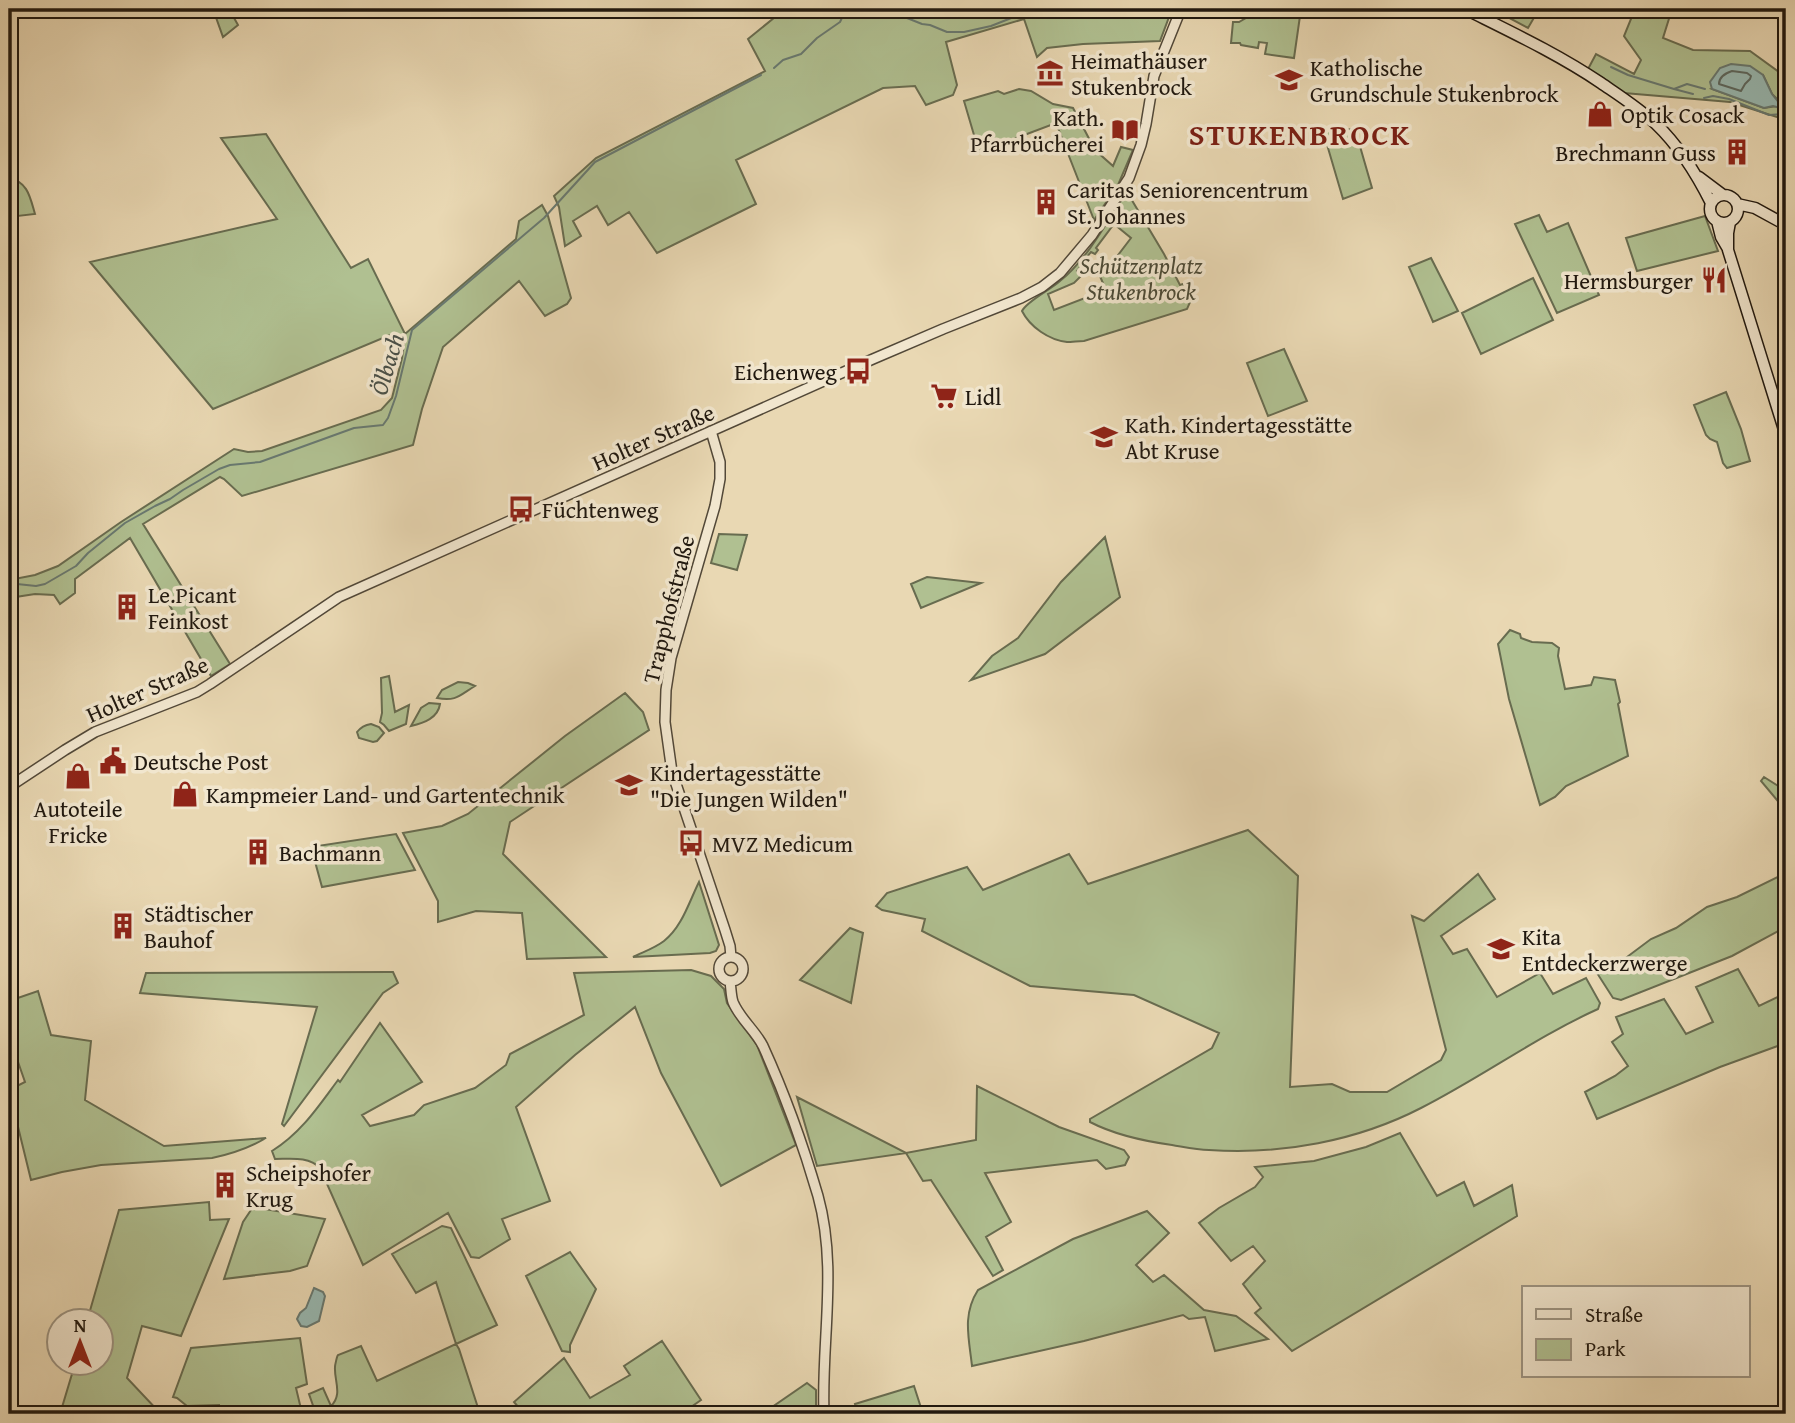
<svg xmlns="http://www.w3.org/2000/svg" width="1795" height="1423" font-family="'Gentium Book Plus',serif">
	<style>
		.green { fill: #b0c091; stroke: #686c50; stroke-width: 2; fill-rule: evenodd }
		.water { fill: #98b9b2; stroke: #687971; stroke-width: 2 }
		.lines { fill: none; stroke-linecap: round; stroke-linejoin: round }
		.shore { stroke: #5c6860; stroke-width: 2 }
		.stream { stroke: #687971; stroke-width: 2 }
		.tertiary-casing { stroke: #524838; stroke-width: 12 }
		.secondary-casing { stroke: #20180f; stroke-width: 13 }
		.tertiary { stroke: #f1e6ce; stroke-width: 9 }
		.secondary { stroke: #f1e6ce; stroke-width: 10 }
		.labels { text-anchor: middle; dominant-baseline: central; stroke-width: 7; stroke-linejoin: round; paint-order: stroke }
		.poi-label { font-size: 23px; fill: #20180f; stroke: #f1e6ce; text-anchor: start }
		.park-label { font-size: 23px; font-style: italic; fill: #4b4a36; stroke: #f1e6ce }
		.street-label { font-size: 23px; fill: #20180f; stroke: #f1e6ce }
		.water-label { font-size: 24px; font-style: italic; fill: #4a5048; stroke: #f1e6ce }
		.district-label { font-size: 30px; font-weight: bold; letter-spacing: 2px; fill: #7a1f14; stroke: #f1e6ce }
	</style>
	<rect width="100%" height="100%" fill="#e9d8b3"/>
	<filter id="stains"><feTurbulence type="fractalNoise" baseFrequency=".00286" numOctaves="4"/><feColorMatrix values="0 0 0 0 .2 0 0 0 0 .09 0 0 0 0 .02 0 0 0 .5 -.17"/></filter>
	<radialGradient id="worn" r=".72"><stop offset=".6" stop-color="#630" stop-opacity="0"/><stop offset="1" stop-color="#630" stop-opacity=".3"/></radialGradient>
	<path class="green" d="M213,9H229L238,25L223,37Z
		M785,9H1172L1160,41L1083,44L1047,48L1037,57L1024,19L946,42L957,85L953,95L926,105L915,86L883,88L736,160L756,204L657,253L629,212L608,225L597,206L573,221L581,236L565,246L559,207L554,196L596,158L765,71L748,39Z
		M1242,9H1301L1294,58L1265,54L1267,43L1259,42L1258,48L1241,45L1240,43H1231L1233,22H1239L1246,18L1241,10Z
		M1499,9H1539L1528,28L1498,12Z
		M1635,9H1672L1663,38L1693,50L1750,51L1786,77V120L1730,102L1624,93L1587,71L1596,54L1634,74L1641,60L1624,36ZM1763,75L1772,94L1783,105L1764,108L1712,89Z
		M1019,89L1031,91L1053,104L1073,108L1095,150L1113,166L1121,147L1133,150L1118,185L1094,220L1056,123L979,152L964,101L998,91L1004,94Z
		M1355,129L1372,188L1343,199L1323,131Z
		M266,134L351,268L368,259L405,334L516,239L519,221L542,205L548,216L571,298L567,304L545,316L519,281L443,347L422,409L413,445L242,496L224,479L220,477L143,524L230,664L211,676L130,538L75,579V593L60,604L54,595L35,594L9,598V580L35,575L58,566L121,522L234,449L248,452L262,451L381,410L392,398L402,358L405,335H390L213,409L90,262L277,219L221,138Z
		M9,178C28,182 30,197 35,214L9,217Z
		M1129,188L1132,194L1130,197L1164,254L1180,285L1183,284L1191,300L1187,309L1084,341C1079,341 1072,342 1067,342C1049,340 1030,327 1022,311C1027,301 1050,290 1060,281C1087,260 1110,217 1129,188ZM1114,224L1131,238L1109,267L1099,274L1106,290L1054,310L1048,294L1074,283L1081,276L1077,271L1086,260L1085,259L1091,252L1095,254L1098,250L1096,248Z
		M1539,215L1547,232L1568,223L1599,295L1557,313L1515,224Z
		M1705,216L1718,251L1637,271L1626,238Z
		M1431,258L1458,311L1433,322L1409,267Z
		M1533,278L1553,320L1481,354L1462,313Z
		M1284,349L1307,401L1268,416L1247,363Z
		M1726,392L1741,429L1750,461L1727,468L1723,463L1717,442L1710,439L1706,435L1694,405Z
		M719,534L747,535L737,570L711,563Z
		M1105,537L1120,597L1045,654L971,680L992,656L1018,638L1061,582Z
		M927,577L981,583L921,608L911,584Z
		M1510,630L1520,634L1521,638L1532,642L1552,643L1559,648L1558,656L1565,689L1591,685L1594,677L1615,680L1620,702L1618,704L1628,756L1566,786L1555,797L1540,805L1509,699L1498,644Z
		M389,676L395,712L409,705L406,724L389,731L384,725L380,722L382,713L381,678Z
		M458,682L468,683L475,686C460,695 456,702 437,698L442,690Z
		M625,693L643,712L649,730L510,822L503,854L606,957L527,959L522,913L476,911L438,922V901L403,833L442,826L468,814L565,736Z
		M429,703L440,704C438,718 424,723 411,726L421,708Z
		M371,724L379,727L384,733L377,741L373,742L359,738L357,732C361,727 365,725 371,724Z
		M1764,777L1786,791V815L1782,806L1761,781Z
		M1248,830L1298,876L1290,1087L1332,1084L1350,1092H1387L1441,1060L1446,1050L1412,916L1424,921L1478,874L1495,899L1441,936L1453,954L1467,949L1497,997L1540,973L1553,994L1586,978L1600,1003L1598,1009C1536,1037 1482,1077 1421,1108C1357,1141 1281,1155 1209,1150C1196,1150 1184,1147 1172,1145C1143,1141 1115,1135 1090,1122V1119L1212,1048L1219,1033L1134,995L1030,986L922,931L925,919L882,910L876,906L887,893L967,867L983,890L1069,854L1088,884Z
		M396,834L415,870L322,887L311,847Z
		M1786,873V927L1732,956L1621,1000L1613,998L1597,973L1623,960L1651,939L1676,928L1707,907L1737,897Z
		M699,882L719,945L716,951L710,953L633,957C643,952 655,948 664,941C682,927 689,902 699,882Z
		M850,928L863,933L851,1003L800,980Z
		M1738,969L1759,1006L1786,993V1043L1720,1067L1597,1119L1585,1092L1615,1076L1628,1066L1612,1042L1623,1034L1616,1017L1664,999L1686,1034L1713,1022L1696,987Z
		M691,970L711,976L724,989L727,1003L757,1045L796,1145L721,1186L661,1073L635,1007L575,1055L516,1107L550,1201L502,1219L510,1239L479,1258L471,1257L448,1213L363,1265L320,1168C309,1156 290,1159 275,1159L272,1151C301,1133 318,1107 338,1080L340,1082L380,1023L422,1082L362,1115L370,1126L414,1115L424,1105L475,1088L506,1065L510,1054L584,1015L574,973Z
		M390,972H393L398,983L383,993L284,1126L282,1124L317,1007L140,993L146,973Z
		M38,991L51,1035L91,1041L85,1100L164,1146L266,1138C249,1148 231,1154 212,1158L101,1165L62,1172L31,1180L9,1090L25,1082L9,1036V1001Z
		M977,1086L1059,1127L1124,1150L1129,1157L1125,1165L1106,1169L1097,1160L985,1173L1011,1222L986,1237L1003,1270L993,1276L931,1180L923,1181L906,1153L817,1166L797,1097L906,1153L976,1140Z
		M1400,1133L1437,1196L1464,1182L1474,1206L1512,1185L1517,1216L1292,1351L1255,1313L1261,1308L1243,1284L1265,1261L1253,1246L1231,1261L1199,1223L1219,1208L1255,1187L1263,1177L1255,1167L1314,1161L1366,1147Z
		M209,1202L210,1220L229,1219L181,1336L142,1326L127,1378L160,1413L159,1414H60L75,1364H102V1322L87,1321L119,1210Z
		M253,1207L325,1219L307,1266L290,1271L224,1279L243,1222Z
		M1147,1211L1169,1233L1136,1265L1153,1282L1164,1275L1204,1310L1236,1316L1268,1339L1215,1351L1205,1317L1189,1319L1183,1315L1084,1341L972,1366C969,1338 962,1315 978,1290L1073,1239Z
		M442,1226L451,1228L497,1325L456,1344L459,1349L480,1414H316L309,1394L323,1388L331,1406C343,1394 334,1381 335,1367C335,1365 337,1356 338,1355L361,1346L377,1381L456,1344L436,1282L416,1293L392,1254Z
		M570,1252L596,1289L570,1345V1352L562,1351L526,1276Z
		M300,1338L307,1384L296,1388L301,1409L274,1414H219V1405L187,1406L177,1398L173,1397L191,1348Z
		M662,1341L701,1400L681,1414H524L514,1402L564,1358L590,1398L630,1375L624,1366Z
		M807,1383L816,1390V1414H762Z
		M914,1386L923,1414H858L855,1404Z"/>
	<path class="water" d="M1731,64L1750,66L1763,75L1772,94L1784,109L1773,106L1764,108L1712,89L1710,82L1720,68Z
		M314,1288L323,1292L325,1296L319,1321L307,1327L301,1326L297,1319L300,1313L306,1308Z"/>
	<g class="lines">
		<path class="shore" d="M1732,71L1747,73L1751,76L1750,79L1745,84L1741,91L1719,84C1719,76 1726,73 1732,71Z"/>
		<path class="stream" d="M876,9L890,16H902L922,24L930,25L947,32H964L991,26L1024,13L1052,9
			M1062,9L1068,10L1074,9
			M1611,67L1628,75L1674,89L1687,84L1705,89
			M774,68L783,60L801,54L817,38L840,22L846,9
			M1674,89L1693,94
			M1704,98L1713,96L1729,99L1769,115L1786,114
			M9,586L17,584L36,586L45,584L76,566L88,553L125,523L155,506L170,499L183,490L219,469L230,465L260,462L354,428L383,425L388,418L396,396L412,330L544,218L595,162L761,75"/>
		<g class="tertiary-casing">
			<path id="tertiary" d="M711,431L720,462V479L715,506L671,658L666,690L665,722L672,772L725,930L730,946L731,957
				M9,787L65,750L95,732L197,692L210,684L339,597L873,359L943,329L1021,298L1042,287L1060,273L1092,235L1129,178L1141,145L1146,124L1154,76L1181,9
				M719 969a12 12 0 1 1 24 0a12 12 0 1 1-24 0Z
				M730,981C731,988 731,996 733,1002C740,1019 755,1030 763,1046C784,1092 804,1148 818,1196C838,1268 821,1342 824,1414"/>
		</g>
		<g class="secondary-casing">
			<path id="secondary" d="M1465,9C1511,32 1558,54 1601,83C1620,96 1639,108 1656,124C1679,146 1697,175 1711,203
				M1699,177L1723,195
				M1710 209a14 14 0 1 1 28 0a14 14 0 1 1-28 0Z
				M1737,204L1755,208L1786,225
				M1717,221L1721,237L1728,249
				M1730,222L1728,233V250L1786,436"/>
		</g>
		<use href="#tertiary" class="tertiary"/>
		<use href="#secondary" class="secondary"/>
	</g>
	<defs>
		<g id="museum-bare" transform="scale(2.1)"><path d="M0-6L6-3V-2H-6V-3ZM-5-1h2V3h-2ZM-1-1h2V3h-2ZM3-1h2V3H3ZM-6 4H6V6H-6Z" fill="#8f2418" stroke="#f1e6ce" stroke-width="2.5" paint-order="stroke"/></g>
		<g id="school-bare" transform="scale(2.1)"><path d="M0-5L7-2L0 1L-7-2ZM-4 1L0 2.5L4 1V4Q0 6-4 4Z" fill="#8f2418" stroke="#f1e6ce" stroke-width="2.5" paint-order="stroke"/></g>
		<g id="shop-bare" transform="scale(2.1)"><path d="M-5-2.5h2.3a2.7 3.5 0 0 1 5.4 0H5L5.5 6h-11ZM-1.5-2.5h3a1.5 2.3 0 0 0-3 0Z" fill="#8f2418" stroke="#f1e6ce" stroke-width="2.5" paint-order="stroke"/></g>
		<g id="library-bare" transform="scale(2.1)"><path d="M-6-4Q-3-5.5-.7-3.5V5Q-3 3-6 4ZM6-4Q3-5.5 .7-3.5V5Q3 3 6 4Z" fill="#8f2418" stroke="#f1e6ce" stroke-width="2.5" paint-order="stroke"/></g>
		<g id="building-bare" transform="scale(2.1)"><path d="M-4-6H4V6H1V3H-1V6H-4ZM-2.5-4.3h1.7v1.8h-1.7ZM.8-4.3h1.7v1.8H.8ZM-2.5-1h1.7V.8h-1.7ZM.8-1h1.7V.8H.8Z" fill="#8f2418" stroke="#f1e6ce" stroke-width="2.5" paint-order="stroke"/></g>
		<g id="restaurant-bare" transform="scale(2.1)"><path d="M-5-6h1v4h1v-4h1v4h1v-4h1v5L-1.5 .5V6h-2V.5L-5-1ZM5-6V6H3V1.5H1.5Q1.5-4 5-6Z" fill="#8f2418" stroke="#f1e6ce" stroke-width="2.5" paint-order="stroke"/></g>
		<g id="bus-bare" transform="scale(2.1)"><path d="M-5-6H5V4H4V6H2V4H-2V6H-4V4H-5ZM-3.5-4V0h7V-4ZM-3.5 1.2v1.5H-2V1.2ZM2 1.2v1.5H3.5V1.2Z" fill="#8f2418" stroke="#f1e6ce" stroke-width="2.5" paint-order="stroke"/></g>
		<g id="supermarket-bare" transform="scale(2.1)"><path d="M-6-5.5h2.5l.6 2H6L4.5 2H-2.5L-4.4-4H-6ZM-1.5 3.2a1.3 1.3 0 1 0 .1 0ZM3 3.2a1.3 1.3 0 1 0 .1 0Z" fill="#8f2418" stroke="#f1e6ce" stroke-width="2.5" paint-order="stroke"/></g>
		<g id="civic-bare" transform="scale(2.1)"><path d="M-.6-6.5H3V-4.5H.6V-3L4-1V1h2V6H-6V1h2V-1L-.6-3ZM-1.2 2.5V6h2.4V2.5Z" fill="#8f2418" stroke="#f1e6ce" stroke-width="2.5" paint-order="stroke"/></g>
	</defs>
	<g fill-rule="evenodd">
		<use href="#museum-bare" x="1050" y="73"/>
		<use href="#school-bare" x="1289" y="80"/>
		<use href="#shop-bare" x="1600" y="114"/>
		<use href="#library-bare" x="1125" y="130"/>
		<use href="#building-bare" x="1737" y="152"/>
		<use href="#building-bare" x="1046" y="202"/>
		<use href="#restaurant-bare" x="1714" y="280"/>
		<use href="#bus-bare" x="858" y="371"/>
		<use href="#supermarket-bare" x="944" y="396"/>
		<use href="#school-bare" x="1104" y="437"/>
		<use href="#bus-bare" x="521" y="509"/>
		<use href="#building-bare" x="127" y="607"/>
		<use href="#civic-bare" x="113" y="761"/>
		<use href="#shop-bare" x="78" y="776"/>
		<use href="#school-bare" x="629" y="785"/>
		<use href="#shop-bare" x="185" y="794"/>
		<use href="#bus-bare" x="691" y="843"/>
		<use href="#building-bare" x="258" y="852"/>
		<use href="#building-bare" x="123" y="926"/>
		<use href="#school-bare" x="1501" y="949"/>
		<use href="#building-bare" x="225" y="1185"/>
	</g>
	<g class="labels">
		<g class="poi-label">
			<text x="1071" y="60">Heimathäuser<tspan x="1071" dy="26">Stukenbrock</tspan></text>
			<text x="1310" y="67">Katholische<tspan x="1310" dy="26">Grundschule Stukenbrock</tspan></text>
			<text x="1621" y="114">Optik Cosack</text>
			<text x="1104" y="117" text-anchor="end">Kath.<tspan x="1104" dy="26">Pfarrbücherei</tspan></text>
			<text x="1716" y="152" text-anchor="end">Brechmann Guss</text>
			<text x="1067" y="189">Caritas Seniorencentrum<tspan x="1067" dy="26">St. Johannes</tspan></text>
			<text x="1693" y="280" text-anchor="end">Hermsburger</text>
			<text x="837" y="371" text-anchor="end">Eichenweg</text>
			<text x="965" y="396">Lidl</text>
			<text x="1125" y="424">Kath. Kindertagesstätte<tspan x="1125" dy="26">Abt Kruse</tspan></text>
			<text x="542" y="509">Füchtenweg</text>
			<text x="148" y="594">Le.Picant<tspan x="148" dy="26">Feinkost</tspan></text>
			<text x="134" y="761">Deutsche Post</text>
			<text x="650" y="772">Kindertagesstätte<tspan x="650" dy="26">"Die Jungen Wilden"</tspan></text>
			<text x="206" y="794">Kampmeier Land- und Gartentechnik</text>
			<text x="78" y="808" text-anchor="middle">Autoteile<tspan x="78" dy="26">Fricke</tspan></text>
			<text x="712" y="843">MVZ Medicum</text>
			<text x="279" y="852">Bachmann</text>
			<text x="144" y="913">Städtischer<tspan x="144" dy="26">Bauhof</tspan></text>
			<text x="1522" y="936">Kita<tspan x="1522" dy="26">Entdeckerzwerge</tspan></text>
			<text x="246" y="1172">Scheipshofer<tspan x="246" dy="26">Krug</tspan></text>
		</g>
		<g class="park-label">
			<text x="1141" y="265">Schützenplatz<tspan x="1141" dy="26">Stukenbrock</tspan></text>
		</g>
		<g class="street-label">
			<text transform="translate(653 437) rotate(-24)">Holter Straße</text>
			<text transform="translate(668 609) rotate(-76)">Trapphofstraße</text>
			<text transform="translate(147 689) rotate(-24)">Holter Straße</text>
		</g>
		<g class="water-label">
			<text transform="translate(387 364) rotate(-73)">Ölbach</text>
		</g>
		<g class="district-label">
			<text x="1300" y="134">STUKENBROCK</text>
		</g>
	</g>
	<rect width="1795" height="1423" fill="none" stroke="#e9d8b3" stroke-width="35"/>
	<rect x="10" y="10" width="1774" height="1402" fill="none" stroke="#20180f" stroke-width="3.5"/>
	<rect x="18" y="18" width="1760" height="1388" fill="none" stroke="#20180f" stroke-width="2"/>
	<rect x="1522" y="1286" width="228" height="91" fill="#f1e6ce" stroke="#9d9482" stroke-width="2"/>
	<rect x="1536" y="1309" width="35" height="10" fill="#f1e6ce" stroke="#9d9482" stroke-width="2"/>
	<text x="1585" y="1322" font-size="21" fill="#20180f">Straße</text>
	<rect x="1536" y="1339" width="35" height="21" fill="#b0c091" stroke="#9d9482" stroke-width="2"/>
	<text x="1585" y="1356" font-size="21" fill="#20180f">Park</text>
	<g transform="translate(80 1342)"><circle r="33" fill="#f1e6ce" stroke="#9d9482" stroke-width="2"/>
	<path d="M0-5L12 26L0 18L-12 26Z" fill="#8f2418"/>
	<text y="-10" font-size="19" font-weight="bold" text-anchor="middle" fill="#20180f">N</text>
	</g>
	<rect width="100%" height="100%" filter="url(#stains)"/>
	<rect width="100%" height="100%" fill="url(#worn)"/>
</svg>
